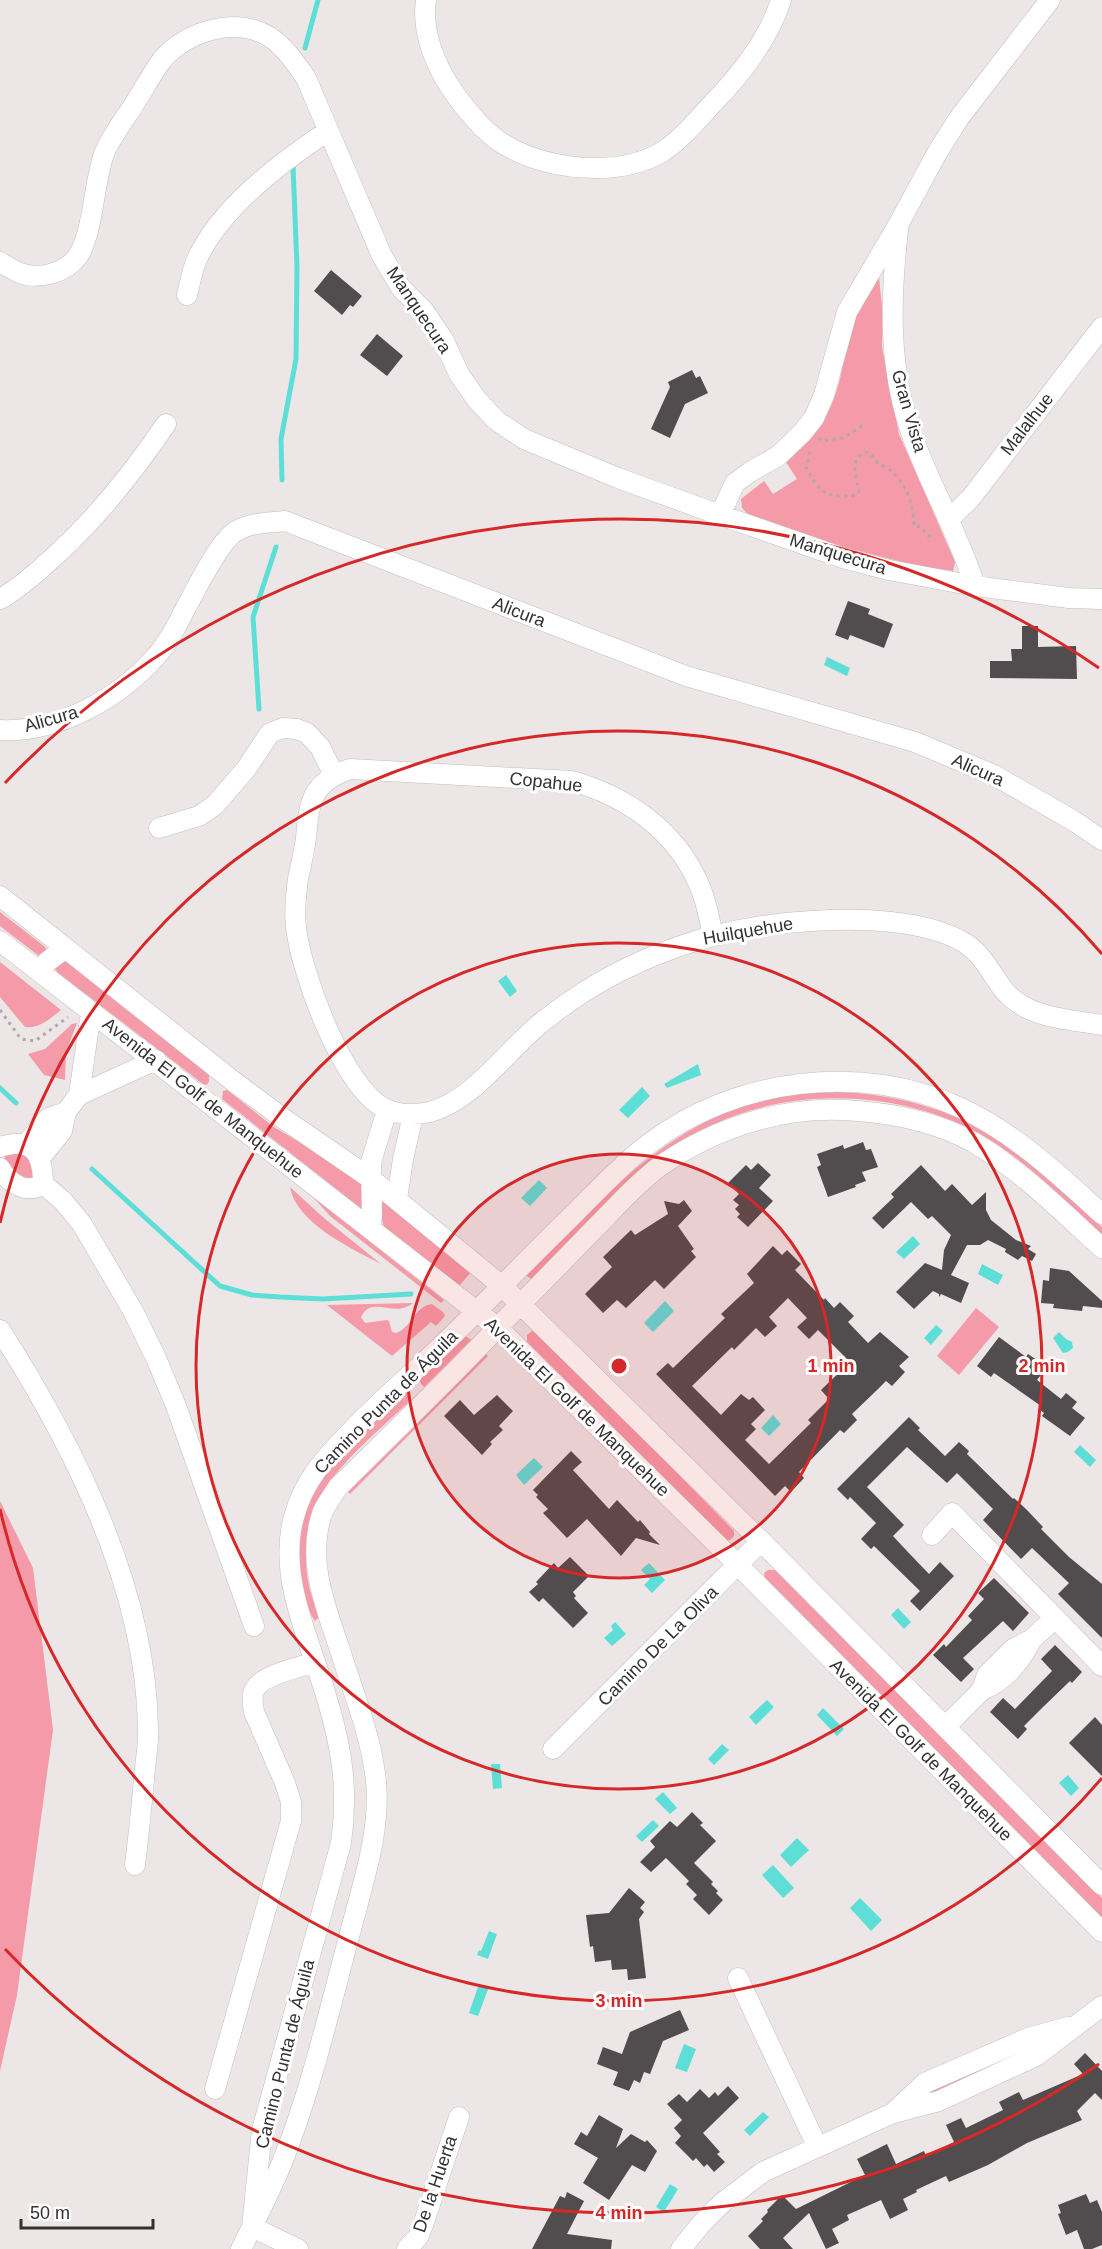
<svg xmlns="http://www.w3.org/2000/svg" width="1102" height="2249" font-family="Helvetica,sans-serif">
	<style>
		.green { fill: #f59aa8 }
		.water { fill: #5ddfd8 }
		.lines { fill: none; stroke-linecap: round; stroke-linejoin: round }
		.stream { stroke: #5ddfd8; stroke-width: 5 }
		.building { fill: #514c4d; fill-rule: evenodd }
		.minor-casing { stroke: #c4bebf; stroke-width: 21 }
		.path { stroke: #aeaaaa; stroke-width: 3; stroke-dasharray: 3 4.5; stroke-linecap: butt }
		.minor { stroke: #fff; stroke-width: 20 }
		.ring { fill: none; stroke: #d62828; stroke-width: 3 }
		.labels { text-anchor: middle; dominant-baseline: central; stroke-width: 6; stroke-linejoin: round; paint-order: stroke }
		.street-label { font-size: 18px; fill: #333131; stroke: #fff }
		.centre { fill: #d62828; stroke: #fff; stroke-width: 3 }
		.ring-label { font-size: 18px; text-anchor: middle; font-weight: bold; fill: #d62828; stroke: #fff; stroke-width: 6; stroke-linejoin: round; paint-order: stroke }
	</style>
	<rect width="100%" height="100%" fill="#ece6e7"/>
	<path class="green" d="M879,277L883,317L882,347L899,434L955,562L953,571L922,567L843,547L749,515L742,508L741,499L764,481L773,494L797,479L786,462C816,436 830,418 840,379C843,367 843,355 846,343C852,320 867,298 879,277Z
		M0,912L44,946L47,950L43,956H39L0,926Z
		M58,960L65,961L209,1074V1082L206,1085L203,1084L57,972L55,968Z
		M0,962L61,1010C51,1018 39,1029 25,1027L0,997Z
		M77,1023L66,1052L65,1080L44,1075L28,1054L45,1049L72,1024Z
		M227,1090L274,1127L334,1163L366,1188L363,1210L222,1099L223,1091Z
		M837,1092C909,1094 975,1117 1032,1162C1056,1181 1079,1205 1102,1227V1235C1064,1200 1026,1160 980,1134C892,1086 771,1085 685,1140C627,1177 580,1230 531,1279L526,1275C596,1206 661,1127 760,1101C785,1094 811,1093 837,1092Z
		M5,1152C27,1153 31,1155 36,1177L30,1180C18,1175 2,1167 5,1152Z
		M290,1187L324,1218L381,1264C352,1249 296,1223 290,1187Z
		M313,1197L444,1300L441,1303L330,1216Z
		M382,1201L471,1272L459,1286L384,1229L379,1204Z
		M413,1303C394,1319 372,1294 361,1317L365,1323L387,1320L389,1321L392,1332L396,1333C413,1327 413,1307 432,1304L443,1312L445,1316L436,1326L431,1322L392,1356L327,1305Z
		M976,1308L999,1327L959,1375L937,1356Z
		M532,1331H538L734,1531V1536L730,1540H724L527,1342V1335Z
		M466,1336L471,1340L424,1387L418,1380Z
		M486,1354L488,1356L350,1494L348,1492Z
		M404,1392L410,1394L411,1400C385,1425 341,1461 324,1491C308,1518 302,1555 309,1586C311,1596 316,1606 319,1617L315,1621C306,1610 304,1590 301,1577C287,1492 350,1445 404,1392Z
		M0,1501L33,1568L53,1730L17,1995L0,2071Z
		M768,1570H775L1102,1898V1920L765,1579L764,1573Z
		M1028,2042L1034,2048L932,2095L931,2091L933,2087Z"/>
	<path class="water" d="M827,657L850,668L847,676L824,665Z
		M506,975L517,991L510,997L498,981Z
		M698,1064L701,1075L667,1088L664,1084Z
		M642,1087L650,1096L628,1118L619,1110Z
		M539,1180L547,1188L530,1206L521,1198Z
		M913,1236L920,1244L904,1259L896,1252Z
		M982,1264L1003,1275L998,1285L978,1274Z
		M665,1301L674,1311L653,1332L644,1323Z
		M936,1325L943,1331L931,1345L924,1338Z
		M1059,1332L1066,1339L1072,1342L1073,1348L1068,1352L1063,1353L1053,1338Z
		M773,1415L781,1424L769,1436L761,1428Z
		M1080,1445L1096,1460L1090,1467L1074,1452Z
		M534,1458L543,1467L524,1485L516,1475Z
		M649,1563L665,1580L652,1593L644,1585L650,1579L641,1570Z
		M898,1608L911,1622L904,1629L891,1615Z
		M615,1622L626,1634L612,1646L604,1638L613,1630L611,1626Z
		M767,1700L774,1707L756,1725L749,1717Z
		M823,1708L844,1729L837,1736L817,1715Z
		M722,1744L729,1750L714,1765L708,1759Z
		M491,1764H500L502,1788L493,1789Z
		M1068,1775L1079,1788L1071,1796L1059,1783Z
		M663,1792L677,1808L670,1814L655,1799Z
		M653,1820L659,1826L642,1842L636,1836Z
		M797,1838L809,1850L791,1867L780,1855Z
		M773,1865L794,1888L783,1898L762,1875Z
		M860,1898L882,1920L871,1931L850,1908Z
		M489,1931L497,1934L488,1959L477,1955L479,1950L481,1951Z
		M479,1984L489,1987L478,2016L469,2013Z
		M684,2044L696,2049L687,2072L675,2068Z
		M763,2112L769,2117L750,2136L744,2130Z
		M670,2184L678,2189L664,2212L656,2207Z"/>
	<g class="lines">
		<path class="stream" d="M305,48L318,0
			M282,480L281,439L296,359L297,267L293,166
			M259,709L253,617L276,547
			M0,1088L16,1103
			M92,1169L220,1286L252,1295L280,1297L323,1299L411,1294"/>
	</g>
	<path class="building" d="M331,270L362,296L353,307L350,305L342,315L314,291Z
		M377,334L403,356L387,376L360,355Z
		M692,370L696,378L700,376L708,393L685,404L670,438L651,429L670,387L668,382Z
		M848,601L870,609L868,614L893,624L884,648L850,635L848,640L835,635Z
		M1022,626H1038V647L1076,646L1077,679L990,678V661H1012L1011,649H1022Z
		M863,1142L866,1150L871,1149L878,1167L862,1172L866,1181L855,1185L856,1187L828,1197L817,1167L821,1165L817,1154L843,1145L844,1149Z
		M758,1163L771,1175L759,1188L773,1201L748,1227L737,1217L740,1214L735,1209L739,1205L733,1200L739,1194L728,1183L746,1165L751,1170Z
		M921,1165L945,1191L952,1184L972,1205L986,1192V1210L991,1220L1016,1240L1031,1246L1028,1249L1036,1254L1032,1261L1022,1256L1018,1260L1005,1252L1006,1249L988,1240L980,1245H967L951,1275L969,1283L961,1303L941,1294L939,1297V1294L933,1291L914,1309L896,1292L925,1263L942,1270L944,1250L951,1235L932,1216L928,1219L911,1202L883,1229L872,1218L894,1197L891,1194Z
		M684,1200L692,1211L678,1226L694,1249L691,1251L696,1257L664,1289L655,1280L626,1308L617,1300L603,1313L585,1294L612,1267L603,1257L631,1230L635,1235L668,1214L664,1201L679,1204Z
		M773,1246L782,1255L787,1250L801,1264L795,1270L824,1300L825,1298L834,1308L840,1302L854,1316L848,1322L868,1343L880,1332L909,1357L899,1366L905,1372L892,1386L886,1381L877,1390L852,1414L857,1420L844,1433L840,1430L799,1472L804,1478L791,1492L785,1486L775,1496L656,1374L668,1363L673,1368L725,1318L721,1314L754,1283L747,1274ZM788,1298L807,1318L797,1327L809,1339L818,1330L850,1362L821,1390L829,1399L808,1420L811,1423L769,1464L745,1440L756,1429L751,1424L765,1410L753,1397L749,1400L741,1394L721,1415L692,1386L732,1347L734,1350L756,1328L765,1337L777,1326L769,1317Z
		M1050,1268L1069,1271L1102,1301V1308L1083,1306L1082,1311L1053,1308L1054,1304L1041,1303L1043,1280L1049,1281Z
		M999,1337L1026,1357L1028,1354L1047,1367L1037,1380L1061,1399L1066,1393L1077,1402L1072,1408L1085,1418L1070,1436L1042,1416L1044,1413L1039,1409L1041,1406L994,1373L991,1377L977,1366Z
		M497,1395L513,1411L499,1426L503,1430L490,1442L492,1444L482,1455L444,1416L460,1400L474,1415Z
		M909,1417L920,1428L918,1430L945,1456L959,1442L969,1451L967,1454L1013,1499L1014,1498L1027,1510L1043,1527L1041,1529L1069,1557L1102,1584V1638L1058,1594L1069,1583L1032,1548L1021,1559L983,1520L993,1509L957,1473L947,1483L907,1447L867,1487L904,1525L893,1536L906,1550L929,1574L940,1562L954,1576L920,1611L910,1601L920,1591L874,1546L871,1549L861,1539L876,1523L850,1497L848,1500L837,1489Z
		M571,1451L582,1462L573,1470L609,1509L617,1500L638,1522L640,1520L650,1532L649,1534L660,1545L636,1538L621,1556L587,1519L567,1538L543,1513L548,1509L536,1497L538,1495L533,1490Z
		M570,1557L589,1576L573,1592L576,1596L574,1598L588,1613L573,1628L543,1598L539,1602L529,1592L538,1584L536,1582L554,1563L558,1568Z
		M994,1578L1029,1613L1013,1631L1003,1621L963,1658L974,1669L961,1682L933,1655L944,1644L946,1647L972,1620L968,1616L984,1599L978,1593Z
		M1055,1645L1082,1672L1072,1683L1070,1681L1042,1708L1024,1726L1027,1729L1018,1739L990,1712L1003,1698L1015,1709L1052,1671L1041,1659Z
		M1095,1717L1102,1725V1776L1069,1743Z
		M692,1812L703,1823L700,1825L716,1841L694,1863L713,1882L711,1884L718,1891L716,1893L723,1900L709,1915L693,1899L697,1895L686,1884L689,1881L666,1858L651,1872L640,1862L655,1847L650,1841L670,1821L677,1827Z
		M629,1888L645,1902L640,1908L644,1912L639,1919L646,1978L628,1980L627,1969L612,1970L611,1960L595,1962L593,1946L590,1947L586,1915L609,1913Z
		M680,2010L689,2030L663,2041L650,2074L644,2072L640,2083L634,2080L629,2091L613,2085L618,2072L597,2064L603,2047L622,2054L630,2032Z
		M1085,2053L1102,2071V2100L1095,2093L1077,2111L1082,2120L1027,2143L988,2165L949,2182L946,2176L916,2190L917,2192L903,2199L908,2210L890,2219L881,2200L847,2215L849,2220L832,2229L839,2243L826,2249L809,2213L783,2238L793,2249H760L748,2236L763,2221L761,2219L768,2212L767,2210L782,2195L796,2209L865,2175L857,2159L887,2144L896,2164L924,2151L926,2156L954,2142L946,2125L961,2118L966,2128L1003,2110L999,2102L1019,2092L1023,2100L1083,2074L1074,2064Z
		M728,2086L739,2098L703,2133L720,2152L717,2154L725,2162L714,2172L707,2164L704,2167L696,2158L693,2161L675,2143L681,2136L674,2128L682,2120L667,2104L679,2094L687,2102L700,2089L709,2098L715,2092L718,2096Z
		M599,2115L623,2129L616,2148L631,2134L645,2142L647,2140L657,2151L645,2172L632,2165L609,2200L583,2183L598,2158L574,2144L581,2132L587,2136Z
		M567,2192L584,2201L567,2234L612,2240L611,2249H532L560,2196L565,2198Z
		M1086,2194L1090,2203L1097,2200L1102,2212V2245L1092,2249H1084L1077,2230L1066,2235L1058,2214L1061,2213L1058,2205Z"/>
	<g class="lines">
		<g class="minor-casing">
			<path id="minor" d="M426,0C421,34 437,70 457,97C469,113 487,135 505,145C548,170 617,178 662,152C682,139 698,119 714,102C742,73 769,38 781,0
				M898,230C890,302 888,369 913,438C932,489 959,535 975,586
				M0,262C7,266 13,270 20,273C39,280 66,273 78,256C93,234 94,181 104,154C111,136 125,119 135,103C144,89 152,73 162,60C187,31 235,16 270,37C285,47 296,64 306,78L382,256L401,288L424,311L443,339L459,374L477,400L497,421L524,439L618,478L720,515L843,558L889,570L975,586L1069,598L1102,599
				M187,295C190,284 192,270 197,259C221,207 281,162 328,131
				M720,515L735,483L750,472L778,456L802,433L814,418L824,395L847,312L898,225L937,153L959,118L1050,0
				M949,519L970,499L1102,327
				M0,599C18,589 33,576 48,562C94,522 132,474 166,424
				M0,730C58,733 120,698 157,655C171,640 180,618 190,600C200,582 217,547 232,534C247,522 268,523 285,521L686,676L915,742L994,775L1074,821L1102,840
				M159,828L199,816L215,805L246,769L270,733L283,728L297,729L307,733L320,747L334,775
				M0,896L233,1081L284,1119L370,1178L502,1286L761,1541L1102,1885
				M713,936C709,916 705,896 696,878C672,828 625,796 572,781L350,769C312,782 309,801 306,838C304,852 301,865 298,879C296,894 294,912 296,927C301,973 344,1092 388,1110C400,1115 417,1115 430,1112C474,1100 506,1051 541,1023C618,960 713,926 812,921C858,918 925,919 965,943C983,955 991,973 1003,989C1027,1019 1068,1019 1102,1025
				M0,941L498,1328L738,1565L1102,1932
				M41,972L47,962L65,948
				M79,1095L156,1060
				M26,1144L49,1118L66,1112
				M0,1147C33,1136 43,1154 43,1184C27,1195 8,1183 0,1168
				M40,1158L62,1131L66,1112L79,1095L91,1012
				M43,1184L63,1201L82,1224L133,1311L156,1358L176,1406L254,1626
				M397,1199L403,1159L413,1115
				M370,1228L372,1216L371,1162L387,1110
				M0,1330C74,1446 146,1588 148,1728C149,1742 146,1756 145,1769C142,1801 139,1833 135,1865
				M932,1535L952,1513L1102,1666
				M1032,1639C1021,1661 1005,1681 982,1690L987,1675L1013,1649L1032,1639L1055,1618
				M946,1726L982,1690
				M553,1749L761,1541
				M738,1978L817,2146
				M215,2089L291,1821V1802L285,1783L254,1712C253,1705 251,1695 255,1689C262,1675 300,1667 315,1662
				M895,2111L925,2083L1028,2038L1068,2027
				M252,2227L262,2130L341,1843C349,1787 341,1743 324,1689C307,1634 278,1574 294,1517C304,1477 331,1452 359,1423C393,1389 430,1358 464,1324C501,1287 537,1250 575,1213C599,1189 622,1164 650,1143C736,1078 862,1062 961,1108C1015,1133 1059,1175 1102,1214
				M252,2227L298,2249
				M241,2249C256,2218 273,2187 285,2155C313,2083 330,2007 350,1933C363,1882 383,1826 375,1773C369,1730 352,1689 339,1647C324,1603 306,1557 323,1511C327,1503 333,1495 338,1487C392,1434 447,1381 500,1325C533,1292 565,1259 597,1226C617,1206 637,1183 660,1166C718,1126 788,1104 858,1111C897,1114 938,1123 973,1142C1021,1170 1061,1211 1102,1248
				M407,2249L418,2237L423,2225L459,2117
				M681,2249L701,2224L722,2203L763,2172L893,2113L939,2101L1036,2056L1102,2006"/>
		</g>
		<path class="path" d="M819,438L822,441L843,438L862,426
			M810,452L806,467C820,493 826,499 856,495L859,491C856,476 849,462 864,452C872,453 872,457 878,463C882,466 887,467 890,470C908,487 913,502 914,526L920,527L928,536L935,535
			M0,1010L21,1039L35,1041L68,1017"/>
		<use href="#minor" class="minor"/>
	</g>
	<circle cx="619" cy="1366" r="212" fill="#d62828" fill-opacity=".12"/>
	<g class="ring">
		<circle cx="619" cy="1366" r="212"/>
		<circle cx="619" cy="1366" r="423"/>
		<path d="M1102 1778A635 635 0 0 1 0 1509M0 1223A635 635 0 0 1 1102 954"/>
		<path d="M1099 2064A847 847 0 0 1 5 1949M5 783A847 847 0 0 1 1099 668"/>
	</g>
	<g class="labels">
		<g class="street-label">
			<text transform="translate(419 310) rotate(56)">Manquecura</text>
			<text transform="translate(909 411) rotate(74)">Gran Vista</text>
			<text transform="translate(1027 424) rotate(-52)">Malalhue</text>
			<text transform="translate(838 554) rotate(17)">Manquecura</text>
			<text transform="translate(519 612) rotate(21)">Alicura</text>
			<text transform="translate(51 719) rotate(-16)">Alicura</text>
			<text transform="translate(978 770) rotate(24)">Alicura</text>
			<text transform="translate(546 782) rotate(6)">Copahue</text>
			<text transform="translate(748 931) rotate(-10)">Huilquehue</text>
			<text transform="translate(203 1098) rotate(38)">Avenida El Golf de Manquehue</text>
			<text transform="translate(386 1402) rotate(-45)">Camino Punta de Águila</text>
			<text transform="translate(577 1407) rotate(44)">Avenida El Golf de Manquehue</text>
			<text transform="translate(658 1646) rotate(-45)">Camino De La Oliva</text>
			<text transform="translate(921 1750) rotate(45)">Avenida El Golf de Manquehue</text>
			<text transform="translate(285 2054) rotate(-76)">Camino Punta de Águila</text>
			<text transform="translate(435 2184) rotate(-71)">De la Huerta</text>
		</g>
	</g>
	<circle cx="619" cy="1366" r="9" class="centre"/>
	<g class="ring-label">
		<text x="831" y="1372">1 min</text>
		<text x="1042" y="1372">2 min</text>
		<text x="619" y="2007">3 min</text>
		<text x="619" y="2219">4 min</text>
	</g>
	<path d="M21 2219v9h132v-9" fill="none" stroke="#333131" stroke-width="3"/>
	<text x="30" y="2219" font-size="18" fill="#333131" stroke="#ffffff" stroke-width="4.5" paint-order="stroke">50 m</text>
</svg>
